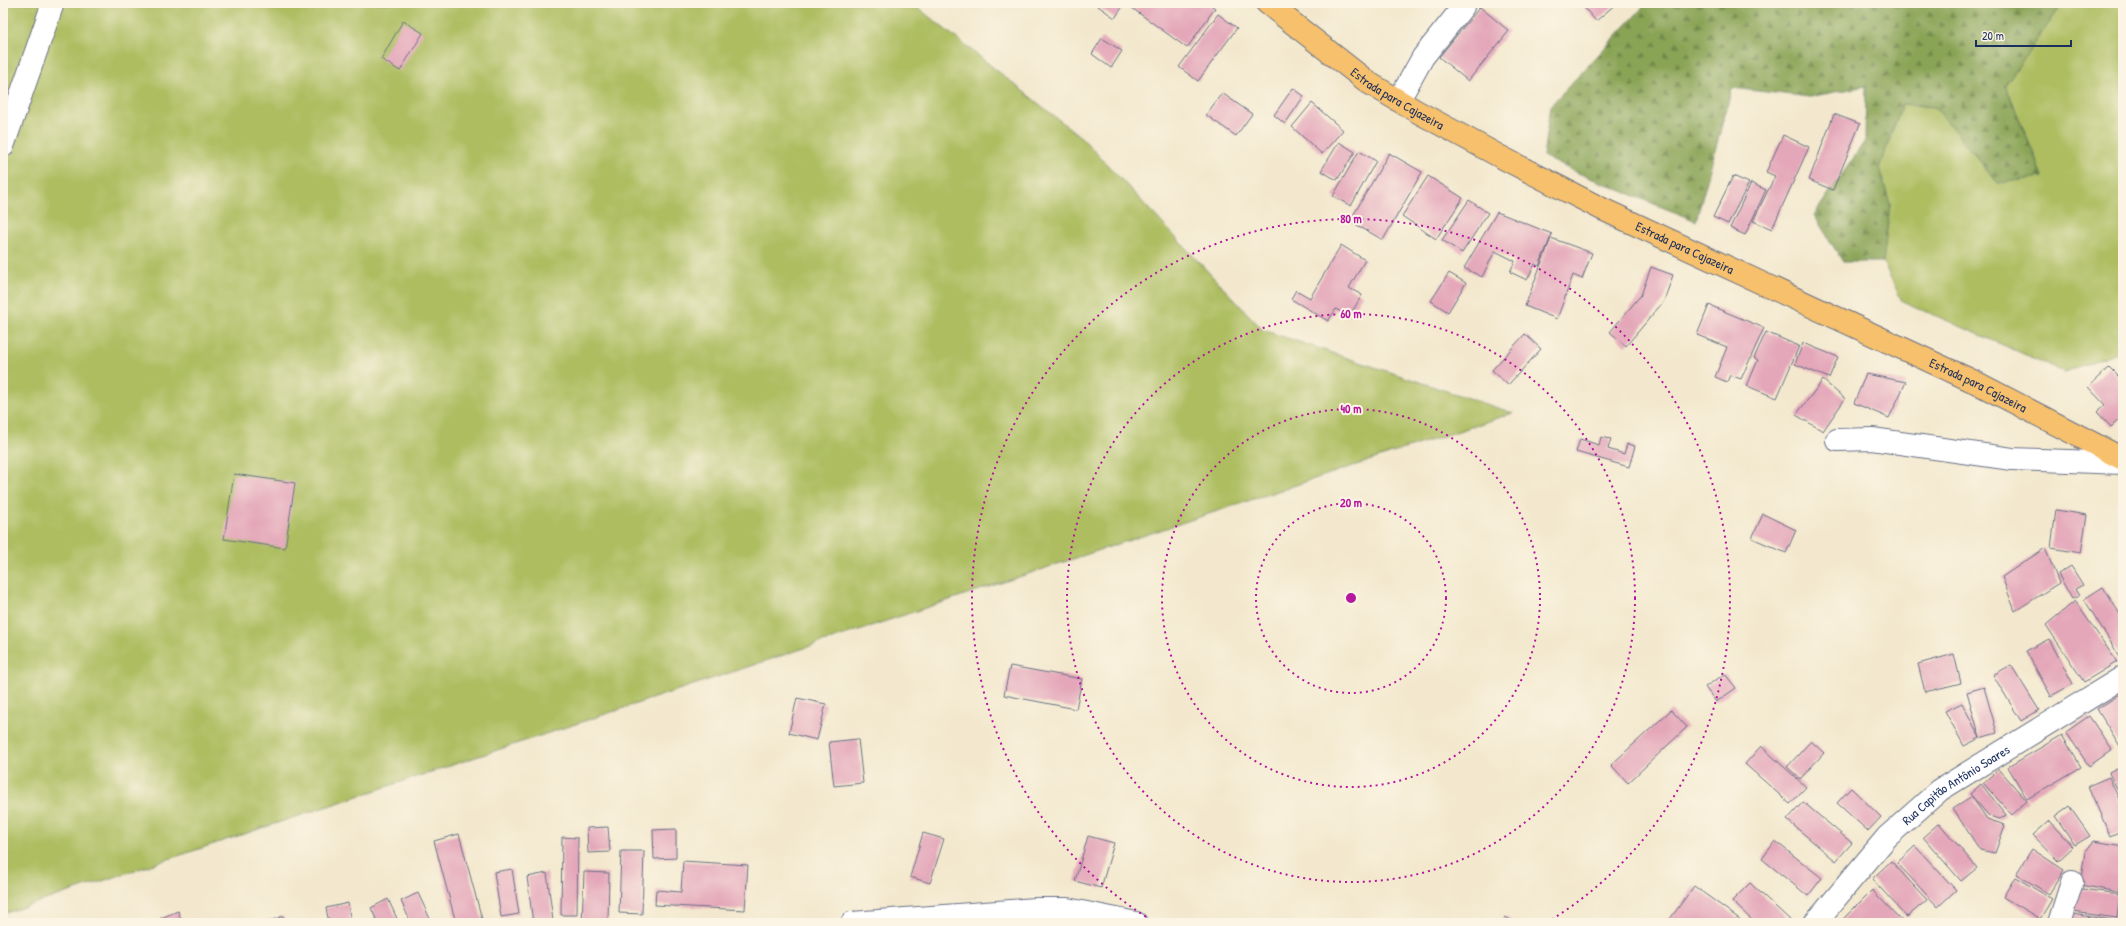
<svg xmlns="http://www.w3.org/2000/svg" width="2126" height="926" font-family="'Patrick Hand',sans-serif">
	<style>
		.green { fill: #adbd60; stroke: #64765f }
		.forest { fill: url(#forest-firs); stroke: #526a5a }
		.building { fill: #e4a7ba }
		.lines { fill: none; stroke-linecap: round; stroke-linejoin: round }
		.minor-casing { stroke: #677085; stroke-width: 24 }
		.tertiary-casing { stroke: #677085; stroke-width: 24 }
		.primary-casing { stroke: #677085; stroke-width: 24 }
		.minor { stroke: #fff; stroke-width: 22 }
		.tertiary { stroke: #fff; stroke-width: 22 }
		.primary { stroke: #f7c06c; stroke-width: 22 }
		.ring { fill: none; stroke: #b5179e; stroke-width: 2; stroke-dasharray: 2 4 }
		.labels { text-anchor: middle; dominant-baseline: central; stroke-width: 4; stroke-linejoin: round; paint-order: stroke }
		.street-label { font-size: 13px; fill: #1b2f5e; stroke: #fcf5e5 }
		.centre { fill: #b5179e; stroke: #fcf5e5; stroke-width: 2 }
		.ring-label { font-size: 12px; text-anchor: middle; font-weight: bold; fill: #b5179e; stroke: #fcf5e5; stroke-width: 4; stroke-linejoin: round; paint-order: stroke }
	</style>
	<defs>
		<pattern id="forest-firs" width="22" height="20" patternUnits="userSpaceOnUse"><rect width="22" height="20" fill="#8aa456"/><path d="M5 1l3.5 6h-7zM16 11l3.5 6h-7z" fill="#70864a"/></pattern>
	</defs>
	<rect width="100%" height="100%" fill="#fcf5e5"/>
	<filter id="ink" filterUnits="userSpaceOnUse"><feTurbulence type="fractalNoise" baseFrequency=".025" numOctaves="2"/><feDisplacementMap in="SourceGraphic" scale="8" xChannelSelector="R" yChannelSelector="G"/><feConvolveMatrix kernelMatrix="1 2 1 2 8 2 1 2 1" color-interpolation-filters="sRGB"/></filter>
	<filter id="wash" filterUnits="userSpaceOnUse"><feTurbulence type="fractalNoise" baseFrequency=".012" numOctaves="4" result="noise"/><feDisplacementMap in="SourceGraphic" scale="16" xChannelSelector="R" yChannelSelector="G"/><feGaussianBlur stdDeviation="0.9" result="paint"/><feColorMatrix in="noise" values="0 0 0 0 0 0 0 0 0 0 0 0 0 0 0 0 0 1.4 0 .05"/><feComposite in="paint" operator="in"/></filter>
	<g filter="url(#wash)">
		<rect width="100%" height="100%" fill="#f3e8cd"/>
		<path class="green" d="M3,3H912L1082,138L1263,330L1513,413L3,914Z
			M2059,3H2123V350L2065,372L1902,301L1883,262L1890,204L1879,168L1902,104L1935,107L1998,183L2043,176L2005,85L2059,9Z"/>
		<path class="forest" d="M1647,3H2059V9L2005,85L2043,177L1998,183L1935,107L1902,104L1879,168L1890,204L1883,262H1843L1814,215L1865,141L1866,86L1809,97L1732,88L1696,221L1573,171L1543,156L1550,106Z"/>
		<g id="blocks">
			<path class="building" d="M1101,3H1208L1215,8L1187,48L1125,3L1115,18L1098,6Z
				M1580,3H1617L1596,21Z
				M1480,7L1509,31L1468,81L1439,57Z
				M1218,14L1237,28L1198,81L1179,67Z
				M403,21L423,33L400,71L381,59Z
				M1102,38L1122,51L1111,68L1092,54Z
				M1293,88L1304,96L1285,124L1274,115Z
				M1222,93L1252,114L1236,136L1206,115Z
				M1312,103L1343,130L1322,154L1292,127Z
				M1834,114L1860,124L1833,190L1809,180Z
				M1783,135L1809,147L1772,229L1753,221L1775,176L1766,172Z
				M1339,142L1355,152L1337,180L1321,171Z
				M1359,151L1376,161L1351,206L1333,196Z
				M1389,153L1422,172L1383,240L1350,221Z
				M1428,176L1463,198L1436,239L1402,216Z
				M1733,176L1749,183L1728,224L1713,217Z
				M1751,183L1766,190L1745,235L1730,228Z
				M1469,200L1488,213L1462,253L1442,240Z
				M1497,212L1552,234L1539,266L1535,264L1527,280L1510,272L1515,261L1495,251L1482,277L1464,268Z
				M1551,238L1592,253L1582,279L1573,275L1557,319L1525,306Z
				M1341,245L1365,260L1349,288L1362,295L1349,317L1336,309L1328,321L1291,299L1296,290L1310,298Z
				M1651,267L1673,275L1664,301L1626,346L1610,332L1641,295Z
				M1449,273L1466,283L1448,312L1431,301Z
				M1709,305L1764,328L1741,379L1730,375L1727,382L1715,377L1727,347L1697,335Z
				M1766,332L1799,346L1777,398L1747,386L1758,360L1754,358Z
				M1525,334L1541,349L1508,385L1492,370Z
				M1803,343L1838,357L1829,378L1795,364Z
				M2109,367L2122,380L2123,379V416L2111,427L2097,412L2105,405L2088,387Z
				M1866,374L1906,382L1889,418L1854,403Z
				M1823,380L1845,399L1823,431L1796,415Z
				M1601,437L1611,439L1608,449L1624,454L1627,444L1635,446L1629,467L1576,452L1580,439L1599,445Z
				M234,474L295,483L285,548L224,539Z
				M2056,510L2087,515L2081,553L2051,548Z
				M1763,514L1796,530L1786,553L1752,538Z
				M2045,548L2059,583L2015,611L2002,577Z
				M2071,566L2083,585L2075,589L2079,596L2072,599L2058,574Z
				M2103,587L2123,619V658L2121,659L2084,599Z
				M2075,601L2117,662L2084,682L2046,625Z
				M2049,639L2073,684L2051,696L2026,651Z
				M1954,654L1961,683L1925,692L1918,664Z
				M2011,665L2039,710L2021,721L1993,675Z
				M1010,666L1082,679L1076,709L1004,695Z
				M1725,674L1736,688L1716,702L1705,687Z
				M1984,687L1997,733L1980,738L1967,692Z
				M2122,693L2123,695V751L2097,709Z
				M797,698L826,704L817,740L789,733Z
				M1962,703L1980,738L1964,746L1945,711Z
				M1671,710L1687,727L1628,783L1611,765Z
				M2089,716L2112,750L2089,766L2066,732Z
				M2062,735L2081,767L2027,799L2008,767Z
				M858,739L863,783L834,786L829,742Z
				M1811,741L1824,753L1800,779L1787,767Z
				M1761,746L1806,787L1790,804L1745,764Z
				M2123,766V800L2109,773Z
				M1999,769L2027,801L2012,815L1983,783Z
				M2109,777L2123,808V830L2110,836L2088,786Z
				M1981,784L2006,815L2000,819L1989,816L1970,794Z
				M1851,788L1881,817L1868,831L1837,803Z
				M1972,797L1987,819L2005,825L1995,853L1980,850L1953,809Z
				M1803,802L1852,843L1836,861L1787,820Z
				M2069,806L2090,836L2075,845L2055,816Z
				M2049,821L2073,847L2058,861L2033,835Z
				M1939,823L1977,868L1961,881L1923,837Z
				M608,827L610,852L588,853L587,828Z
				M676,829V858L654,859L653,830Z
				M923,833L944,839L930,883L910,877Z
				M459,834L483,923H456L434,841Z
				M1088,836L1114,843L1101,888L1075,881Z
				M562,837L578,838L577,915H561Z
				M1775,841L1822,878L1808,896L1762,859Z
				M2094,841L2123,846V865L2118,892L2080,885L2085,852Z
				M1915,846L1956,890L1938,907L1897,863Z
				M2032,849L2064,870L2049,894L2016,874Z
				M621,851H644L642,914L619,913Z
				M683,861L748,865L745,910L655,905L656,890L681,892Z
				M1891,861L1927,900L1907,917L1872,879Z
				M512,869L519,914L501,917L494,872Z
				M584,872L609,873L608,923H582Z
				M547,873L553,921L533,923L527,877Z
				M2015,877L2052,899L2040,919L2003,897Z
				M1750,883L1790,920L1787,923H1755L1732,901Z
				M1694,886L1745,923H1667Z
				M2082,889L2120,894L2117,918L2073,912Z
				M1872,890L1904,923H1839Z
				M418,893L432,923H411L401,901Z
				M388,899L399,923H378L371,908Z
				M348,903L351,923H329L326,908Z
				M178,911L182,923H163L161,918Z
				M2072,914L2112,920V923H2070Z
				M283,916L286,923H265Z
				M1506,917L1514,923H1501Z"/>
		</g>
	</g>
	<g filter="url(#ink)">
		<use href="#blocks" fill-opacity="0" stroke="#677085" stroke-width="1"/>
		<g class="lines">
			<g class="minor-casing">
				<g id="minor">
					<path d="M1399,100L1423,57L1463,7"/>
					<path d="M3,146L53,3"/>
					<path d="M1837,440L1872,439L2012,459L2123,463"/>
					<path id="s1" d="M1815,923L1887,837L1940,790L2123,677"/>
					<path d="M2059,923L2072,882"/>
				</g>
			</g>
			<g class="tertiary-casing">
				<path id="tertiary" d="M852,923L1036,909H1067L1136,923"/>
			</g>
			<g class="primary-casing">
				<g id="primary">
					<path id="s2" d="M1267,3L1369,83L1416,111L1501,157L1600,208L1977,383L2123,459"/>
				</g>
			</g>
			<use href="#minor" class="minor"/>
			<use href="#tertiary" class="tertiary"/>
			<use href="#primary" class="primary"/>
		</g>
	</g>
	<g class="ring">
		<circle cx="1351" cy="598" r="95"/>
		<circle cx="1351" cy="598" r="189"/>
		<circle cx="1351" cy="598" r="284"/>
		<path d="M1156 923A379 379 0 1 1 1546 923"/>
	</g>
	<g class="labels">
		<g class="street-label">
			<text stroke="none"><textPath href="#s2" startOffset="162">Estrada para Cajazeira</textPath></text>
			<text stroke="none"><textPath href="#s2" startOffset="486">Estrada para Cajazeira</textPath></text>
			<text stroke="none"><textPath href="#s2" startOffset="810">Estrada para Cajazeira</textPath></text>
			<text stroke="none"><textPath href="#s1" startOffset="199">Rua Capitão Antônio Soares</textPath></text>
		</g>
	</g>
	<circle cx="1351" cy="598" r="6" class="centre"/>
	<g class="ring-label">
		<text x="1351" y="223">80 m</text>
		<text x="1351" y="318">60 m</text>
		<text x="1351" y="413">40 m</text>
		<text x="1351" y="507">20 m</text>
	</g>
	<rect width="2126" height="926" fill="none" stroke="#fcf5e5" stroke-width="16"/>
	<path d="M1976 40v6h95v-6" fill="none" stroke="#1b2f5e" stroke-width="2"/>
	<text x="1982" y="40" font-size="12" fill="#1b2f5e" stroke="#fcf5e5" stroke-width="3" paint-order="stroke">20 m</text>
</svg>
